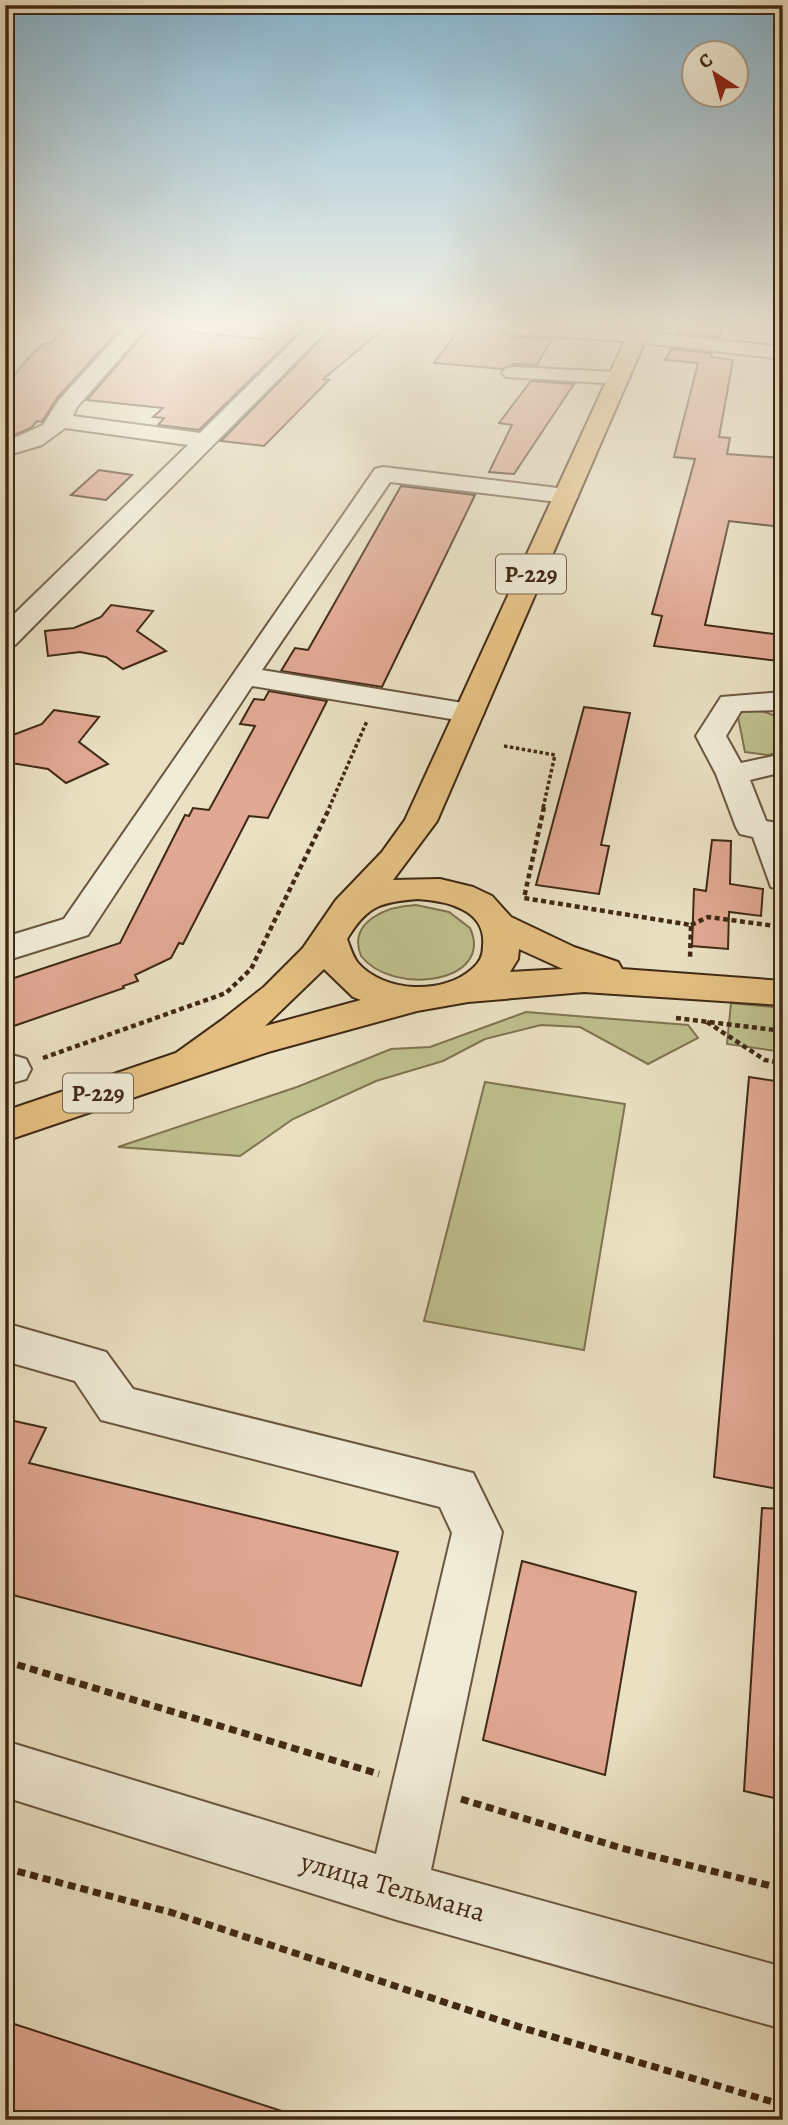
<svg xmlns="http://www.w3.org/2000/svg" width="788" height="2125" font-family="Alegreya,serif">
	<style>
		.green { fill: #bfc08e; stroke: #807451; stroke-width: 2 }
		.building { fill: #e1a893; stroke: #402914; stroke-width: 2 }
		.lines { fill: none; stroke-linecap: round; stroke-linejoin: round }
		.minor-casing { stroke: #6a5740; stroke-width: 4 }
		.major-casing { stroke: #402914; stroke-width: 4 }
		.path-far2 { stroke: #402914; stroke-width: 3.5; stroke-dasharray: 3.5 2.5; stroke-linecap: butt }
		.path-far1 { stroke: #402914; stroke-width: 4.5; stroke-dasharray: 5 3.5; stroke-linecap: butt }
		.path { stroke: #402914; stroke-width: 7; stroke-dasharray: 8 5; stroke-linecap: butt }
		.minor { fill: #f1ecd8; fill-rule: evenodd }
		.major { fill: #e5c082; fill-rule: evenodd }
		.labels { text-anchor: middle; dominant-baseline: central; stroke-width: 7; stroke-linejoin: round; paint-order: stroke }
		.shield { fill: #f1ecd8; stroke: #75644f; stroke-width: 2 }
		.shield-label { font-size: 23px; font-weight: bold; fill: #402914 }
		.near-street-label { font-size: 28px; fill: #402914; stroke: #f1ecd8 }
	</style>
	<rect width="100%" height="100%" fill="#eae1c3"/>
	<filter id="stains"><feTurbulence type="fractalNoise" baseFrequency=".00286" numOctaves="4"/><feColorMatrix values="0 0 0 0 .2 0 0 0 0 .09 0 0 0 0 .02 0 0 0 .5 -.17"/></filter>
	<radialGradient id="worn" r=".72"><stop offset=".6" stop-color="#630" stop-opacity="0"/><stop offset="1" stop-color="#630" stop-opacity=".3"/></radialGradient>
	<path class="green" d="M736,707L765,712L783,719V752L767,755L745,752Z
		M416,905L449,912L470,928C495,983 393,997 361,956C347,921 388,906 416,905Z
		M731,1003L783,1008V1052L727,1044Z
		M526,1012L688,1025L698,1038L648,1064L580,1027L541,1025L485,1039L443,1061L376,1081L293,1119L240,1156L118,1147L297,1087L391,1049L430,1047Z
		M485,1082L625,1104L584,1350L424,1321Z"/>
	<path class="building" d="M97,327H122L57,398L42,422L37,421L31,428L5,439V386L31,355L44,343L50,344L65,329L92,331Z
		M150,327H187L184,331L262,339V327H304L199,430L158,425L164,418L153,417L163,408L87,400Z
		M333,327H386L323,379L329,380L264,446L221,441Z
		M461,327L500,331L509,336L552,339L537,365L513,364L503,369L434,363Z
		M681,327H723L719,337L678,333Z
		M671,349L712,353L711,357L733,360L719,437L730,438L727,454L783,458V527L729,521L705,625L782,635L778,661L654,646L662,616L652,614L695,459L674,457L698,363L665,360Z
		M531,381L574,384L514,474L489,472L512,425L499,423Z
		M99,470L132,475L106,500L71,495Z
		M401,486L475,495L382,687L281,671L295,648L308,650Z
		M111,605L153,611L137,631L166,651L123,669L106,657L80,652L48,656L45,631L74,628L101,617Z
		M269,691L327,701L268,818L249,816L183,944L179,943L171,958L135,975L138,981L123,986L124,988L5,1029V981L120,943L185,815L189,816L193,808L209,810L255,726L240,724L254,699L264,700Z
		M584,707L630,713L601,845L609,846L599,894L536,885Z
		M54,710L99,717L79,742L108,764L66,783L48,769L5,762V738L42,724Z
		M712,840L731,841L730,884L763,889L761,916L729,912L728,949L692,946L694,889L706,891Z
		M749,1077L783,1082V1490L714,1477Z
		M5,1419L46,1428L29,1463L398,1552L361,1686L5,1593Z
		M762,1508L783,1509V1800L744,1791Z
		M522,1561L636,1592L605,1775L483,1740Z
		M5,2021L291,2114L290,2120H5Z"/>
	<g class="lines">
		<g class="minor-casing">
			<path id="minor" d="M126,327H147L77,407L73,416L200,433L308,327H330L15,645L5,647V623L188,445L65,428L42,445L5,456V442L43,425L59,400Z
				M499,327H598L783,347V359L637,342L509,333Z
				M513,367L619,372L630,378L619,384L506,377L502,373L506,369Z
				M383,467L566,489L575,491L578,496L575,501L566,503L390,482L262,670L469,704L479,707L484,713L479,719L469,722L252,686L88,935L5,961V937L64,919L375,469Z
				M783,692V710L741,711L726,736L741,763L783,754V772L750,780L766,821L783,824V890L771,887L753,837L740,834L736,827L716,774L696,736L721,697Z
				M12,1055L26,1059L31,1069L26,1079L5,1085V1057Z
				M5,1323L106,1352L133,1389L473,1473L502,1532L431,1870L783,1967V2029L397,1920L5,1797V1741L376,1854L452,1533L440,1507L101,1420L75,1381L5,1361Z"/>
		</g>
		<g class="major-casing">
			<path id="major" d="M631,327H651L437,821L393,880L440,879L473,887L492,896L511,917L574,947L618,962L622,969L783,981V1005L584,992L468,1002L417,1011L268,1052L5,1141V1111L176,1053L222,1020L264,987L303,948L336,900L382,852L405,820ZM418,899C446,901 487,909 483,946C483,956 480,962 472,969C443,995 385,993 358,963C353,957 350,947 347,939C367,906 380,902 418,899ZM519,949L563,969L510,972L518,959ZM324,969L353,997L361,1000L265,1026Z"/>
		</g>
		<path class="path-far2" d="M504,746L555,755L543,808
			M329,808L367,721"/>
		<path class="path-far1" d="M544,807L524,898L691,925L690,959
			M691,925L708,917L783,927
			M676,1018L783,1031
			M707,1022L765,1060L783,1063
			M43,1058L226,993L251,969L330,807"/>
		<path class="path" d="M5,1661L379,1774
			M461,1799L621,1848L783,1889
			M5,1868L173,1913L523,2028L783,2105"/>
		<use href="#minor" class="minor"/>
		<use href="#major" class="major"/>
	</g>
	<linearGradient id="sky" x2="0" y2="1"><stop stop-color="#88b8d3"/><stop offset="0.52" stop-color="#f6f2e4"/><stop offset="1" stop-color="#f6f2e4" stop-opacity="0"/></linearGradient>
	<rect width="788" height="625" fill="url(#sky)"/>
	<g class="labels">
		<g class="shield">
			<rect x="496" y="554.5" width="70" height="39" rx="5"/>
			<rect x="63" y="1073.5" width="70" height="39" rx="5"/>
		</g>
		<g class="shield-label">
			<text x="531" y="574">Р-229</text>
			<text x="98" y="1093">Р-229</text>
		</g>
		<g class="near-street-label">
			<text transform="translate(393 1887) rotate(16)">улица Тельмана</text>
		</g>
	</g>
	<rect width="788" height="2125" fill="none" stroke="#eae1c3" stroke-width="28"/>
	<rect x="7" y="7" width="774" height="2111" fill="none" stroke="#402914" stroke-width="3.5"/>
	<rect x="14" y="14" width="760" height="2097" fill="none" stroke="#402914" stroke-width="2"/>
	<g transform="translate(715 74) rotate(324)"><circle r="33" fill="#f1ecd8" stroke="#aa9e8a" stroke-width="2"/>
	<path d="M0-5L12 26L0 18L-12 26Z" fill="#8f2418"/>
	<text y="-10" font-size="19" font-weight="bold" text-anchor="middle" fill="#402914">С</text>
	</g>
	<rect width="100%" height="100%" filter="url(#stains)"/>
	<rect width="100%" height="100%" fill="url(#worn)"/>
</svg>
